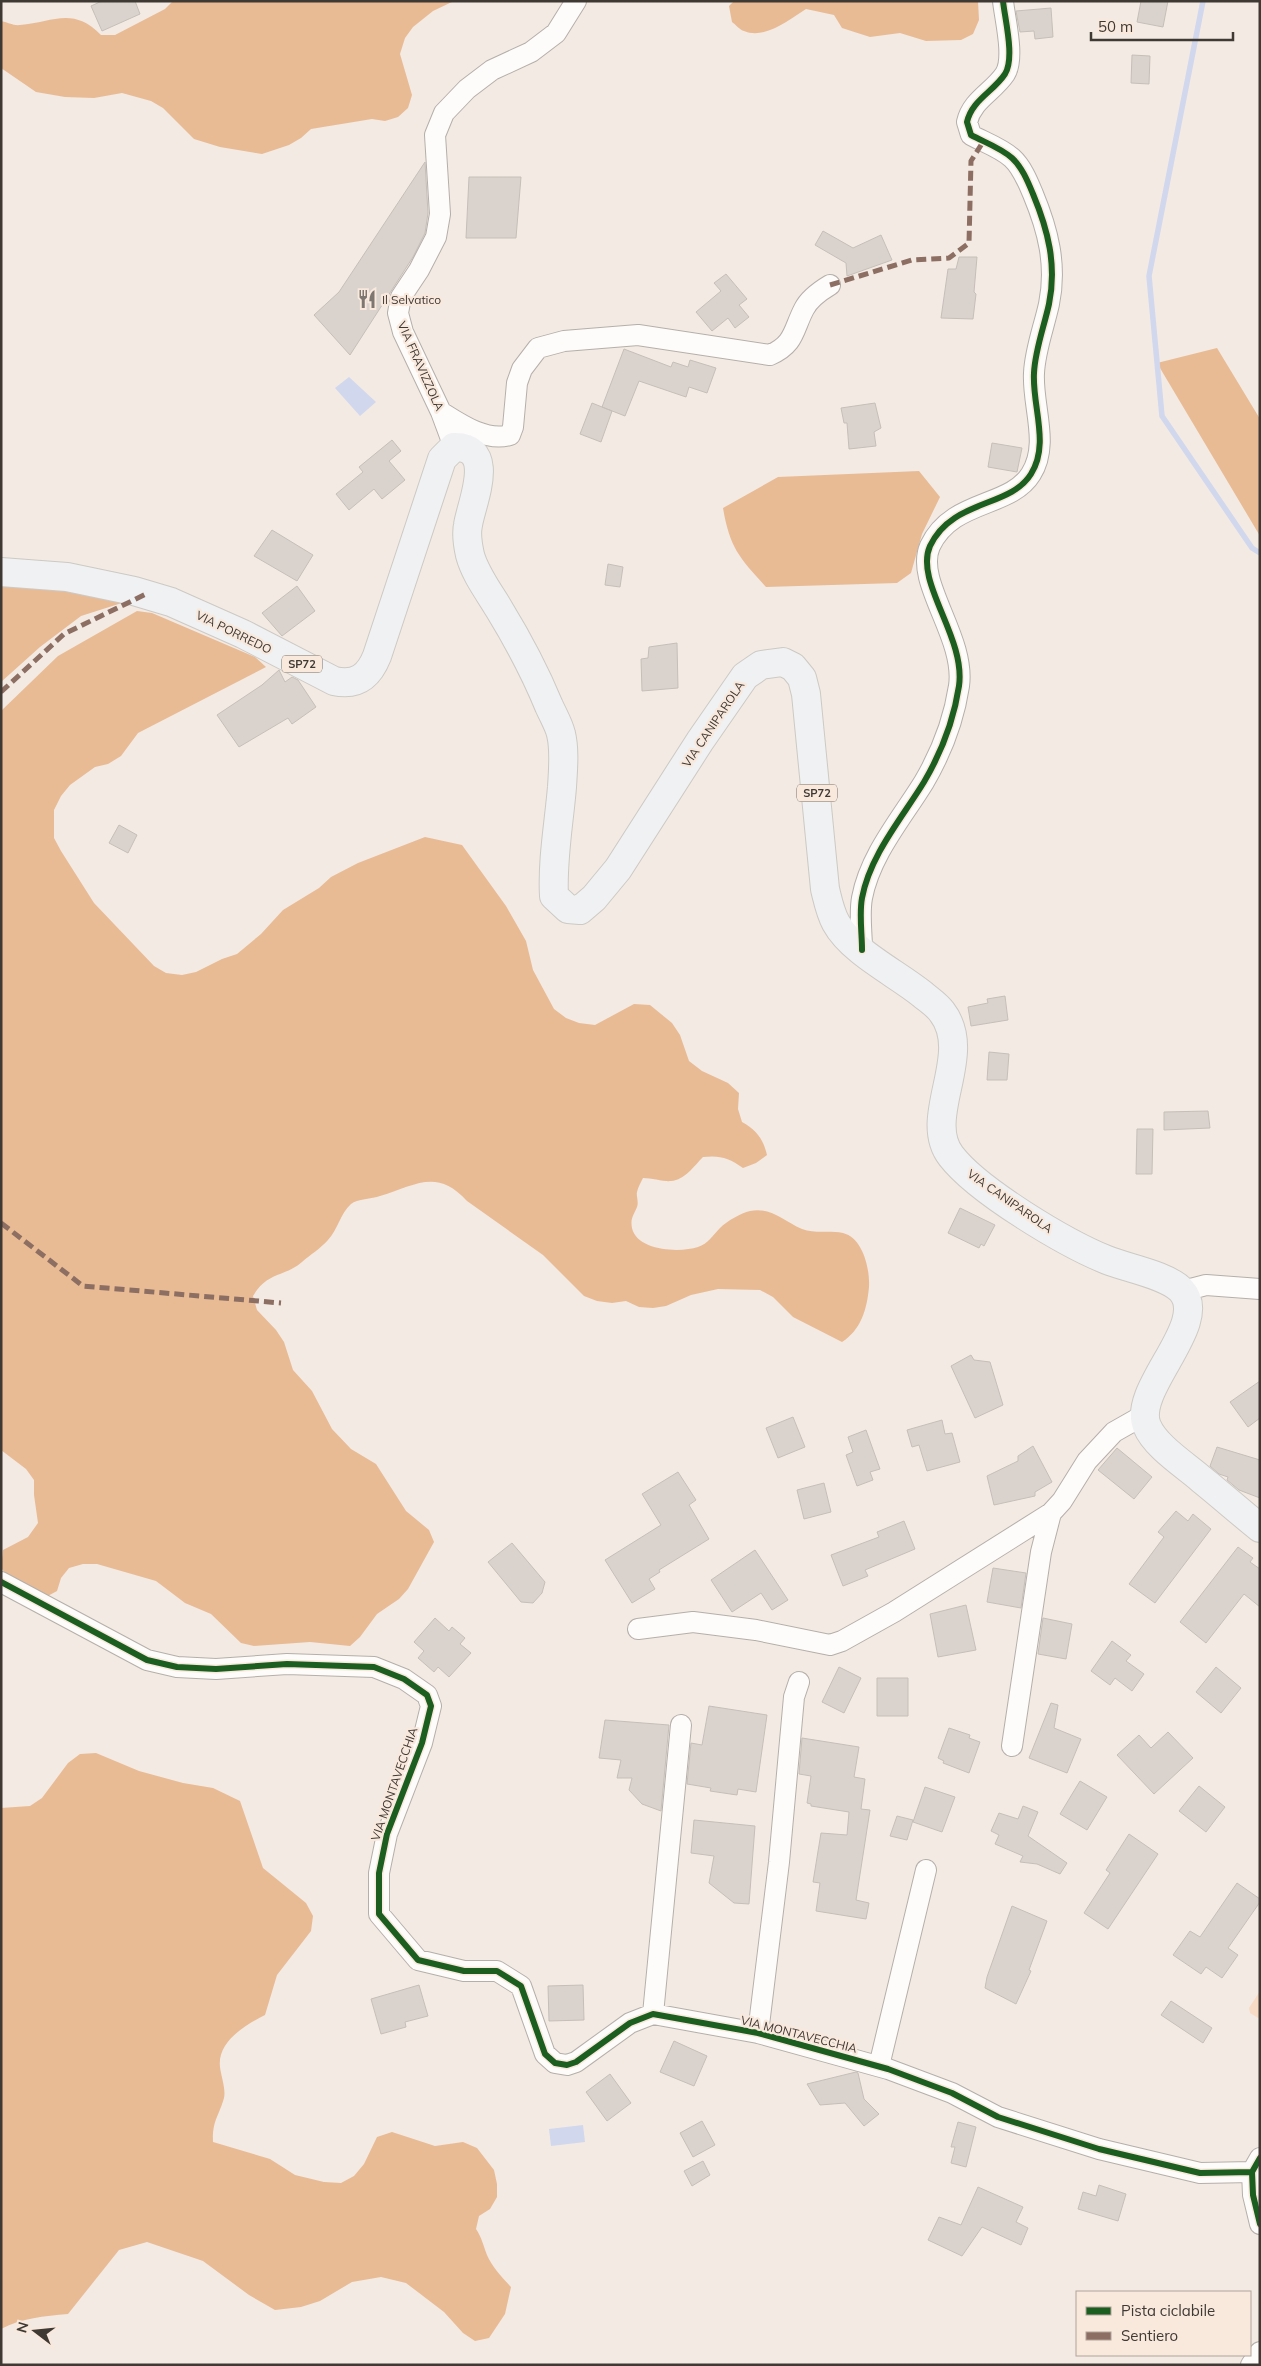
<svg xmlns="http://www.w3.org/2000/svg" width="1261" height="2366" font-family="Mulish,sans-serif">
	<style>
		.green { fill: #f8dbc4 }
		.forest { fill: #e8bb94 }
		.water { fill: #d1d7ed }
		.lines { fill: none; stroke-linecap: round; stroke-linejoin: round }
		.stream { stroke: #d1d7ed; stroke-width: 5.5 }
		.building { fill: #d9d2cd; stroke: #c6bfb9 }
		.minor-casing { stroke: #b5afa9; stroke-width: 22 }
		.primary-casing { stroke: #cdc9c4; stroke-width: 30 }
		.minor { stroke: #fdfcfb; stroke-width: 20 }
		.primary { stroke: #f0f1f3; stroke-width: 28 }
		.quiet { stroke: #8d6e63; stroke-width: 5; stroke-dasharray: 10 5; stroke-linecap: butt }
		.cycleway-casing { stroke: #f9e9dd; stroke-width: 9 }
		.cycleway { stroke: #1b5e20; stroke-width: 6 }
		.labels { text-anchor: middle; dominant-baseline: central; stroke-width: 4.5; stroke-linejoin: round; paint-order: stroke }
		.shield { fill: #f9e9dd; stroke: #776e67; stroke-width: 1 }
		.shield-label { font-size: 11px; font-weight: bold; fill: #3f3934 }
		.poi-label { font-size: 12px; fill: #3f3934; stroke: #f9e9dd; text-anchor: start }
		.street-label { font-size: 12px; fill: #3f3934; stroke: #f9e9dd }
	</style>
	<rect width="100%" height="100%" fill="#f3eae3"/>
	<path class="green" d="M1260,1991V2019L1250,2013L1249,2008Z"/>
	<path class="forest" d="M173,1H454L433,11L413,27L405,38L400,54L412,95L408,108L398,117L385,121L372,119L311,129L301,138L289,145L262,154L220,147L194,139L163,108L151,101L122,93L94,98L65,97L36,92L1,68V21C7,22 14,26 20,25C53,22 73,6 101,35H115L165,9Z
		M734,1H978L979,20L973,34L961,40L926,41L900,33L870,37L842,28L834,15L806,9C790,19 765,40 744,31C740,30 735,24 732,22L729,6Z
		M1217,348L1260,419V536L1157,363Z
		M919,471L940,497L922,534L911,573L897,583L766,587C740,558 730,549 723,508L778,477Z
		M1,584L36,586L128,601L81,616L40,647L1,682Z
		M137,611L152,613L255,657L266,667L138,733L121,756L108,764L95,767L70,785L61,796L54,810V838L61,851L94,903L154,966L166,973L182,975L196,972L222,959L237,954L261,934L283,910L319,888L331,877L358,863L425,837L462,845L506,906L526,941L533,970L554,1009L566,1018L579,1023L595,1025L634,1004L650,1005L672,1023L680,1035L689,1061L702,1071L728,1083L739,1093L738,1109L742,1122C756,1130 763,1138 767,1155L756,1163L743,1168C729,1158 720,1155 703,1157C694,1166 685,1180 671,1181C665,1182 652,1178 643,1178C641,1182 638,1187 637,1192C636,1196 639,1202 637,1207C634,1215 630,1218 632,1228C637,1251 680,1253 698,1247C708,1244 713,1235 720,1228C727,1221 741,1213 750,1211C772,1207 783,1221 802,1229C815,1234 829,1230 843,1233C863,1238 870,1269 869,1287C867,1309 861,1330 842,1342L793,1317L773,1297L760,1290L718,1289L691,1295L666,1306L653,1308L639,1307L626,1301L612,1303L597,1301L584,1296L543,1255L467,1201C437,1168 416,1185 380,1196C372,1199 357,1199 351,1204C340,1214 338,1229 328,1240C321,1248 310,1255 302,1262C283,1278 268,1271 253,1296L257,1310L276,1330L284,1342L293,1370L312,1391L332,1429L351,1449L376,1464L406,1511L429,1530L434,1542L408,1589L399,1599L377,1614L360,1637L350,1646L310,1642L254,1646L241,1643L211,1614L185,1603L156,1581L97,1564H83L69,1568L61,1578L57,1591L44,1598L8,1576L1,1568L3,1550L28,1537L38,1523L34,1495V1480L26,1469L1,1450V711L58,656Z
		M96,1753L139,1771L183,1783L213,1788L240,1801L263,1868L306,1903L313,1916L311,1931L277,1975L265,2015C246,2025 217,2041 220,2067C221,2076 226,2089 224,2098C219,2116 212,2121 213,2142L270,2159L295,2175L324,2182L341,2183L354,2176L364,2164L377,2137L392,2132L435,2146L463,2142L477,2148L494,2170L497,2184V2197L490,2209L479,2216L476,2229C482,2238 483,2245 487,2255C492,2267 502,2277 511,2287L505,2314L489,2338L475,2341L463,2333L444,2312L406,2283L381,2277L352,2282L320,2301L301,2307L275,2310L249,2295L203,2261L147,2242L119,2250L68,2314C44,2316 22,2318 1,2329V1808L30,1806L42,1798L68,1763L80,1754Z"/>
	<path class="water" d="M349,377L376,402L360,416L335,388Z
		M583,2125L585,2142L551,2146L549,2129Z"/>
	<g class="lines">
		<path class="stream" d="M1203,1L1149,276L1162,416L1252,548L1260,553"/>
	</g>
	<path class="building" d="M102,1H135L140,14L102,31L91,6Z
		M1141,1H1168L1163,27L1137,22Z
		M1051,8L1053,37L1035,39L1034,31L1020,32L1016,11Z
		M1132,55L1150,56L1149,84L1131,83Z
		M425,162L428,213L425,233L413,257L350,355L314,315L339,292Z
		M469,177H521L516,238H466Z
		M823,231L853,248L881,235L892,260L847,276L846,263L815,245Z
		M959,257H977L974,292L976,294L973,319L941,318L948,269H956Z
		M726,274L747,299L739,305L749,317L735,328L728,318L712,331L696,312L721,291L714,283Z
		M624,349L671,367L673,362L688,367L690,360L716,368L707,393L689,387L686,397L639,381L625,416L602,407Z
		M592,403L612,411L601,442L580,434Z
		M875,403L881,428L874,432L876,446L849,449L847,423H844L841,408Z
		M392,440L401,451L389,461L405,480L382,499L374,489L349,510L336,494L363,472L359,467Z
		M992,443L1022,448L1017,472L988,467Z
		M272,530L313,555L297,581L254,556Z
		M608,564L623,567L620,587L605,585Z
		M297,586L315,611L282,636L262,613Z
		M677,643L678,688L642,691L641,659L648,658L649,647Z
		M279,670L285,682L292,677L298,680L316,707L292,724L288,718L239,747L217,715L262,685Z
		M119,825L137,835L128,853L109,843Z
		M1005,996L1008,1020L971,1026L968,1007L988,1003L987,999Z
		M989,1052L1009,1054L1007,1080H987Z
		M1208,1111L1210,1128L1164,1130V1112Z
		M1137,1129H1153L1152,1174H1136Z
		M960,1208L995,1225L984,1246L981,1244L979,1248L948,1233Z
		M971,1355L974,1360L990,1362L1003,1405L975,1418L951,1366Z
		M1260,1381V1418L1248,1427L1230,1402Z
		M793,1417L805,1447L778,1458L766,1428Z
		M942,1420L945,1434L952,1433L960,1462L927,1471L919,1445L912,1447L907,1430Z
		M866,1430L880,1469L870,1472L873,1480L857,1486L846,1455L853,1452L848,1437Z
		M1033,1446L1052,1482L1035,1492V1496L994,1505L987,1476L1018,1461V1456Z
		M1217,1447L1260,1460V1498L1239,1490L1227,1480L1228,1477L1219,1474L1210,1466Z
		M1117,1448L1152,1477L1134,1499L1098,1470Z
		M678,1472L696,1500L689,1505L709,1539L659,1570L660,1572L649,1579L655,1589L632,1603L605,1560L661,1525L642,1494Z
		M824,1483L831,1512L804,1519L797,1490Z
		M1176,1511L1188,1521L1193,1514L1211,1529L1155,1603L1129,1584L1164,1537L1158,1532Z
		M904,1521L915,1549L865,1570L868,1576L843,1586L831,1555L879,1537L877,1532Z
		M512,1543L545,1582L542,1593L533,1603L521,1602L488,1562Z
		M1238,1547L1253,1558L1250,1562L1260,1569V1607L1244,1594L1206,1643L1180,1622Z
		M755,1550L788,1600L772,1610L761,1593L732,1612L711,1580Z
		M993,1568L1026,1573L1021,1608L987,1602Z
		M966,1605L976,1650L938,1657L930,1614Z
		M435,1618L449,1631L452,1627L465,1638L460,1644L471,1653L449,1677L438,1667L434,1672L418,1658L424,1651L414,1642Z
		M1043,1618L1072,1624L1066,1659L1038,1654Z
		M1112,1641L1131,1655L1126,1661L1144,1674L1132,1691L1115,1678L1110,1685L1091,1671Z
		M839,1667L861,1678L844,1713L822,1702Z
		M1216,1667L1241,1688L1221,1713L1196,1692Z
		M877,1678H908V1716H877Z
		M1051,1703L1058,1705L1054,1728L1081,1739L1067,1773L1029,1758Z
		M709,1706L767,1715L756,1792L738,1789L737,1795L710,1791L711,1788L687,1784L691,1743L702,1745Z
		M605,1720L669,1725L661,1811L642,1804L629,1790L632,1778H617L621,1760L599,1758Z
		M949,1728L970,1735L969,1738L980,1742L969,1773L943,1763L944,1761L938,1758Z
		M1168,1732L1193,1758L1154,1794L1117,1755L1139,1735L1151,1748Z
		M802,1738L859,1747L854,1777L865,1779L861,1809L870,1810L856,1900L869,1903L866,1919L816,1911L820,1883L813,1882L821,1833L847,1835L849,1812L811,1806V1804L807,1803L811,1776L799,1774Z
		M1080,1781L1107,1797L1087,1830L1060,1814Z
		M1199,1786L1225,1807L1206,1832L1179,1811Z
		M925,1787L955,1797L942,1832L913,1822Z
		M1023,1806L1038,1812L1028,1836L1067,1863L1060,1874L1037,1864L1020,1862L1023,1856L995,1844L999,1835L991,1831L999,1813L1018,1819Z
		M897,1816L913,1820L907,1840L890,1836Z
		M694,1820L755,1826L749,1904L734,1903L709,1883L714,1856L691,1853Z
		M1129,1834L1158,1854L1108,1929L1084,1913L1110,1873L1106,1870Z
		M1237,1883L1260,1899V1902L1228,1948L1238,1955L1222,1978L1206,1967L1201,1974L1173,1955L1190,1931L1200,1937Z
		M1012,1906L1047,1921L1029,1970L1031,1971L1016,2004L985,1988L987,1977Z
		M419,1985L428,2016L405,2022L406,2027L381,2034L371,1999Z
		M583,1985L584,2020L549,2021L548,1986Z
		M1171,2001L1212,2028L1203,2043L1161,2015Z
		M674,2041L707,2056L694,2086L660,2072Z
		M856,2072L858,2073L864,2099L879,2114L864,2126L845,2103L820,2105L807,2084Z
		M610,2074L631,2103L607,2121L586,2092Z
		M702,2121L715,2145L693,2157L680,2133Z
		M958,2122L976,2127L966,2167L951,2163L955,2147H951Z
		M703,2161L710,2175L692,2186L684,2171Z
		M1099,2185L1126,2194L1118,2221L1078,2209L1083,2192L1096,2196Z
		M978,2187L1023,2207L1016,2222L1028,2228L1021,2245L982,2227L962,2256L928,2240L939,2217L961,2225Z"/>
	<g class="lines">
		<g class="minor-casing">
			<path id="minor" d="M441,412C460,424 486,442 510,435L513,427L517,383L522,369L538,348L564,341L638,335L770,355C795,344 793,330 804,309C809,299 820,291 830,285
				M454,447L441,412L403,332L398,313L401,297L419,270L436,237L440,214L435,135L444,113L467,89L492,70L531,52L556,33L576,1
				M862,950C862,933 859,914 862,898C870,855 902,818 924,782C941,753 954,719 959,686C966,637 914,582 930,546C952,499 1010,508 1031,474C1050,444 1032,406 1034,373C1035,350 1044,327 1049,304C1057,265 1048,230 1033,194C1028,182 1022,167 1012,158C1001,148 984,142 971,135L967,122C972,100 993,92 1005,74C1015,58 1005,20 1003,1
				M1183,1291L1206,1285L1260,1289
				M1,1582L147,1660L177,1667L216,1669L287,1664L374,1667L404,1679L427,1695L431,1706L422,1743L387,1834L379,1873V1914L418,1960L464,1971H497L521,1986L545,2054L555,2063L567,2065L576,2062L630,2023L653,2014L758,2033L888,2069L952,2093L998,2117L1099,2149L1200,2173L1252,2172
				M638,1629L693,1622L756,1630L830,1645L842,1641L894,1612L1051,1513
				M1012,1746L1041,1552L1051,1513L1062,1501L1087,1461L1114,1432L1144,1415
				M653,2014L681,1725
				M758,2033L779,1862L794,1697L799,1682
				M879,2066L926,1870
				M1260,2158L1252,2172L1253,2195L1260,2224
				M1251,2365L1260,2352"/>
		</g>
		<g class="primary-casing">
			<path id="primary" d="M1,572L67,577L134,591L171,602L243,634L334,681C357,686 369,676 377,656L442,459L454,447C498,446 471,504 468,525C466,534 468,546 470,555C475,574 489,592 499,609C518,640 535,672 549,706C553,715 559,725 561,734C565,750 563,770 562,787C559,823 552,860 554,896L568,909L580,910L594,898L618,869L700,741L745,676L761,665L783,662L793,667L802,678L806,694L825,889C828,901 830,912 836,923C852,952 896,973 922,994C929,1000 937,1005 942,1012C975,1055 921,1117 951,1156C978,1191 1065,1243 1107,1260C1127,1268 1167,1275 1181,1290C1212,1323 1131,1389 1147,1426C1155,1446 1185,1465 1201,1479C1221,1495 1240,1512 1260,1528"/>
		</g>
		<use href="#minor" class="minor"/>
		<use href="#primary" class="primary"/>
		<path class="quiet" d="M830,285L912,260L949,258L969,243L971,161L983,142
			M1,692L64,634L146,594
			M1,1223L83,1286L281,1303"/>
		<g class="cycleway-casing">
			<path id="cycleway" d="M862,950C862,933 859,914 862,898C870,855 902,818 924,782C941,753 954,719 959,686C966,637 914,582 930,546C952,499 1010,508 1031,474C1050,444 1032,406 1034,373C1035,350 1044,327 1049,304C1057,265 1048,230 1033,194C1028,182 1022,167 1012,158C1001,148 984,142 971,135L967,122C972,100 993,92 1005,74C1015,58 1005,20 1003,1
				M1,1582L147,1660L177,1667L216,1669L287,1664L374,1667L404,1679L427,1695L431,1706L422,1743L387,1834L379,1873V1914L418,1960L464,1971H497L521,1986L545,2054L555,2063L567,2065L576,2062L630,2023L653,2014L758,2033L888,2069L952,2093L998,2117L1099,2149L1200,2173L1252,2172
				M1260,2158L1252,2172L1253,2195L1260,2224"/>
		</g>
		<use href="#cycleway" class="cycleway"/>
	</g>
	<defs>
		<g id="restaurant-bare" transform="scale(1.5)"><path d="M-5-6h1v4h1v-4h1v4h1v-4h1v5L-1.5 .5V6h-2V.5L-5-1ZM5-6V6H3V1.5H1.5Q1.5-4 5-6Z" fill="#7e7771" stroke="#f9e9dd" stroke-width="2.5" paint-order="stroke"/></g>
	</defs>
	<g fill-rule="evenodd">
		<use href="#restaurant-bare" x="367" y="299"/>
	</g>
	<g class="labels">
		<g class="shield">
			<rect x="282" y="655.5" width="40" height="17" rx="4"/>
			<rect x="797" y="784.5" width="40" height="17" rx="4"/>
		</g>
		<g class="shield-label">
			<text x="302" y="664">SP72</text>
			<text x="817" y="793">SP72</text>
		</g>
		<g class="poi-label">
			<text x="382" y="299">Il Selvatico</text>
		</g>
		<g class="street-label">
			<text transform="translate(421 366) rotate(66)">VIA FRAVIZZOLA</text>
			<text transform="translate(234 632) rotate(26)">VIA PORREDO</text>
			<text transform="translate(713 724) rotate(-56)">VIA CANIPAROLA</text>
			<text transform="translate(1010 1201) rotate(35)">VIA CANIPAROLA</text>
			<text transform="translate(394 1784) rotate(-71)">VIA MONTAVECCHIA</text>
			<text transform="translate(799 2034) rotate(14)">VIA MONTAVECCHIA</text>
		</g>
	</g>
	<rect width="1261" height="2366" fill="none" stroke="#3f3934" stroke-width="5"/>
	<rect x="1076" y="2291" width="175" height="65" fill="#f9e9dd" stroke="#afa399"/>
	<rect x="1086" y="2307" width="25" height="8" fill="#1b5e20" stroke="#afa399"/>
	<text x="1121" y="2316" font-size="15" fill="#3f3934">Pista ciclabile</text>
	<rect x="1086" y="2332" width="25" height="8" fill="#8d6e63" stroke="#afa399"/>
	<text x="1121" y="2341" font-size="15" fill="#3f3934">Sentiero</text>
	<g transform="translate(35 2331) rotate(286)" stroke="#f9e9dd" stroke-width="4" paint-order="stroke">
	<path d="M0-4L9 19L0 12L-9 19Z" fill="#3f3934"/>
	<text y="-8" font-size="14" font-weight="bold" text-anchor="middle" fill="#3f3934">N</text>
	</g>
	<path d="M1091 32v8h142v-8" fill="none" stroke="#3f3934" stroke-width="2.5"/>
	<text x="1098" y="32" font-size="15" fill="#3f3934" stroke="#f9e9dd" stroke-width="4" paint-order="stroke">50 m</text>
</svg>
